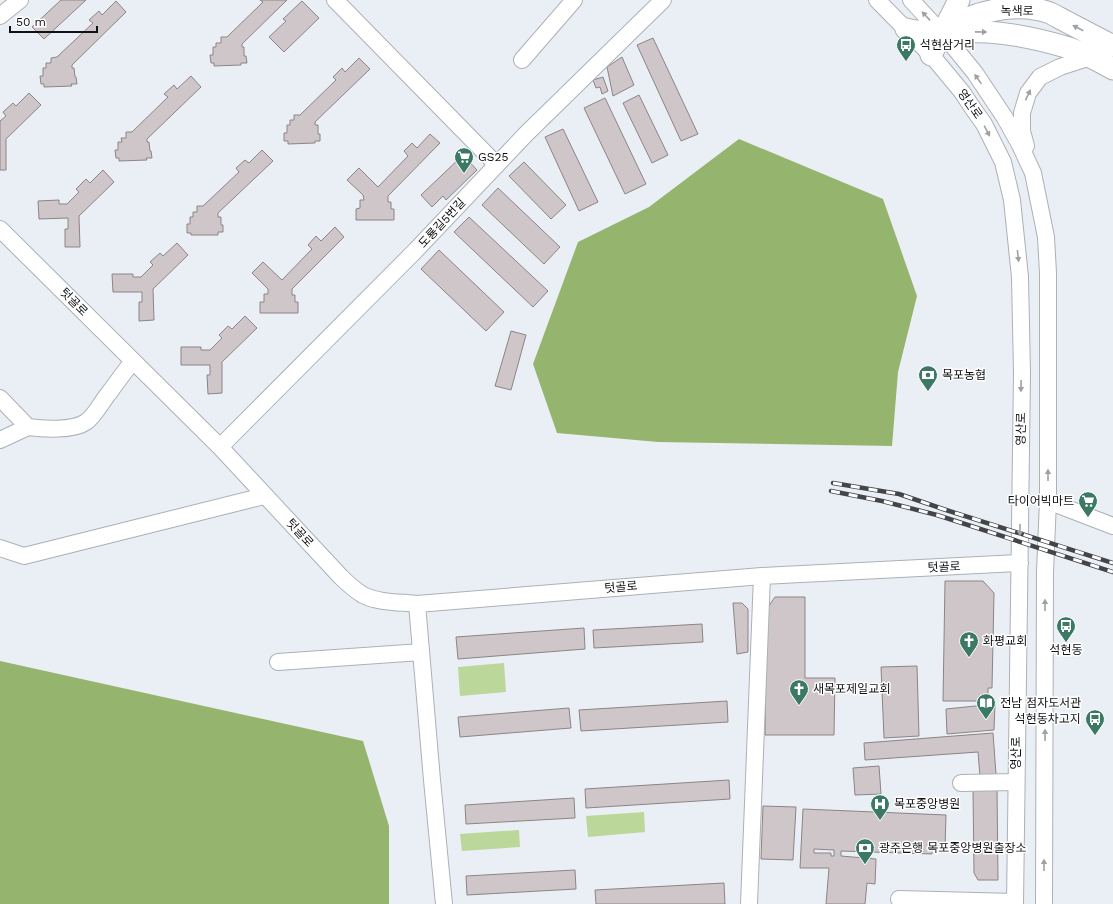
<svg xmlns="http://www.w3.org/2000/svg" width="1113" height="904" font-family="'Work Sans','Noto Sans KR',sans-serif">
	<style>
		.green { fill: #bbd799 }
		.forest { fill: #95b56e }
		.building { fill: #cec6c8; stroke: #8c8486; fill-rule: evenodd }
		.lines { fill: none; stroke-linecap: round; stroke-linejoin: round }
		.minor-casing { stroke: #abb1b6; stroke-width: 18 }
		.major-casing { stroke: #abb1b6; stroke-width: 23 }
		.minor { stroke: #fff; stroke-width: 16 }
		.major { stroke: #fff; stroke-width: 21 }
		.rail-casing { stroke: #434548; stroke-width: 4.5 }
		.rail { stroke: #fff; stroke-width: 3; stroke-dasharray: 9; stroke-linecap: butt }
		.oneway { fill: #9fa0a1 }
		.labels { text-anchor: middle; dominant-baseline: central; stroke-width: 3; stroke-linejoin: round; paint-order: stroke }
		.street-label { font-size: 12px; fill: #0f1113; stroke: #fff }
		.poi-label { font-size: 12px; fill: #0f1113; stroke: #fff; text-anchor: start }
	</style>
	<rect width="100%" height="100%" fill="#eaeff5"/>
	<path class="green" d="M504,663L506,692L460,696L458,667Z
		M644,812L645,832L588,837L586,816Z
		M519,830L520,847L462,851L460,834Z"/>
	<path class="forest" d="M739,139L883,199L917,296L898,372L892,446L658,442L557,433L533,364L578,242L649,207Z
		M0,661L363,741L389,826V904H0Z"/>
	<path class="building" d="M61,0H86L44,39L32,27Z
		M260,0H287L242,44V47H244V56H246L247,63H241V65L214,66V63H211L210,55H213V47H216V43H221V37H227L263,2Z
		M116,1L126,12L72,65V68H74L75,77H76L77,84H71L72,86L44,87V84H41L40,76H43V68H46V63H51V58L57,57L93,23L89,20L99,11L102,15Z
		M302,1L319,18L284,52L269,37L286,21L283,19Z
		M653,38L698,134L681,141L637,45Z
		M622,57L634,85L613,96L607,67Z
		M359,58L370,69L315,122V125H318V134H320V141H315V143L288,144V141H284V133H287V125H290V120H294V115H300L336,80L333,77L342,68L345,72Z
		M191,76L201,87L147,139V142H149L150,151H151L152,158H146L147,160L119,161V158H116L115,150H118V142H122L121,138H126V132H132L168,97L164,94L174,85L177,89Z
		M603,77L608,91L602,94L600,87L596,88L593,80Z
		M29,93L41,105L6,139V170H0V121L6,116L3,112L13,103L16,106Z
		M639,95L668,155L652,163L623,103Z
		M605,98L646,184L625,194L584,108Z
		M563,129L598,202L579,211L545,137Z
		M430,134L440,143L388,196V202H391V209H394V220H356V209L360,208V200H364L363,195L347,180L359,168L378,187L408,156L404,151L412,143L417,148Z
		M262,150L273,161L218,213V217H221V225H223V232H218V235H191V233H187V224H190V217H193V212H197V206H203L239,172L236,168L245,160L249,163Z
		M463,155L477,170L446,200L443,196L432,207L421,195Z
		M524,162L566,205L551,219L509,176Z
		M103,170L114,182L79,216L80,247H65V229H68V218L39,219L38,201L59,200V204H67L79,192L76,189L86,179L90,183Z
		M498,188L560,247L544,264L482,205Z
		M469,217L548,291L533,307L454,232Z
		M335,227L344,237L292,289V295H295V302H298V313H260V302H264V294H268V289L252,273L263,262L282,280L312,249L308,245L316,236L321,241Z
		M177,243L188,255L153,289L154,320L139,321V302H142V292H113L112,274H133V277H141L153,265L150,262L160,253L163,256Z
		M439,250L504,312L486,331L421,269Z
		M245,316L257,328L222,362V393L208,394L207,375H210V365H181V347H201V350H210L222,338L219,335L228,326L232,329Z
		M511,331L526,335L511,390L495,386Z
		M945,581H983L994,593L992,688H988V701H943Z
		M775,597H805V678H835L834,735H765L766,610Z
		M733,603H742L748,609V652L737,654Z
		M702,624L703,642L594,648L593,630Z
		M584,628L585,649L458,659L456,637Z
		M917,666L919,736L884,738L881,667Z
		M727,701L728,722L581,731L579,710Z
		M995,704L994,730L947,734L946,709Z
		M569,708L571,728L460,737L458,717Z
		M993,733L997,788L981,789L978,752L865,760L864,743Z
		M879,766L881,794L855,795L853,768Z
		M729,780L730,799L586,808L585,789Z
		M997,788L998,880H978L974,873L973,789Z
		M574,798L575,818L466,824L465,805Z
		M763,806L796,807L793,860L761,859Z
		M803,809L946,815L945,849H932V854L841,851V856L876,859L875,884L867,883L865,904H826L829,868H800ZM814,849L834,850V856H831V853H814Z
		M575,870L576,889L467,895L466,876Z
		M724,883L725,904H596L595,890Z"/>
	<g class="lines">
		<g class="minor-casing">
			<path id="minor" d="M335,0L497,165
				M877,0L933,57L962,92L974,110L984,124L1003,162L1012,200L1020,277L1022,373L1015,904
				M911,0L949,41L975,73L1005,118L1020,145L1033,173L1046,237L1048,273V501L1045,572L1044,904
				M0,16L20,0
				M522,60L574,0
				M1026,146L1022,131V113L1028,93L1040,77L1060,67L1091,57
				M0,229L220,447L341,577C348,584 355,590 363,595C379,603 400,602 417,604L762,576L1020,563
				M0,398L28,427L0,440
				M28,427C43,429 73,431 86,422C95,416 102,401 109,393C117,382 125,371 133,361
				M220,447L416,250L526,134L663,0
				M1048,501L1113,526
				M0,548L24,556L264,496
				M417,604L432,780L444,904
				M278,662L421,652
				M961,783L1016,782
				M899,899L1015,902
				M749,904L762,576"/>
		</g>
		<g class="major-casing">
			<path id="major" d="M906,29C933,36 960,30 988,32C1015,34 1043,40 1069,48C1084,53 1099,61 1113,69
				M946,30C973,11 1018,1 1050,13C1056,16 1063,20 1069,23C1084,31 1098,38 1113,46
				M931,55L959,0"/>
		</g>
		<use href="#minor" class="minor"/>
		<use href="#major" class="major"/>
		<g class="rail-casing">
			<path id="rail" d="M833,483L899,494L943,509L1113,563
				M831,491L882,501L937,515L1113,572"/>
		</g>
		<use href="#rail" class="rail"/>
	</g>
	<defs><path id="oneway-solid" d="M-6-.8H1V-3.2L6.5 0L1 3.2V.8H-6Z"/></defs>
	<g class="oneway">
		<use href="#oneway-solid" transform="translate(926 16) rotate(-133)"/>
		<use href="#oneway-solid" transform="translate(1078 28) rotate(-153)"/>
		<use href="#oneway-solid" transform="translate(981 32) rotate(1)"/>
		<use href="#oneway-solid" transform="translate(978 79) rotate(-125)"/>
		<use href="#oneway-solid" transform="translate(1028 95) rotate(-65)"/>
		<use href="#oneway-solid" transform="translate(987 131) rotate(62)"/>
		<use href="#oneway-solid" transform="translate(1018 256) rotate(84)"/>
		<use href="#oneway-solid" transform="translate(1021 386) rotate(91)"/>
		<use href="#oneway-solid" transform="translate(1048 475) rotate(-90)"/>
		<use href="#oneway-solid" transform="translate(1020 530) rotate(91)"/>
		<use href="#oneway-solid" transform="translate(1045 605) rotate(-90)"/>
		<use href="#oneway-solid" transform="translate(1045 735) rotate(-90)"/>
		<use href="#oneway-solid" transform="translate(1044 865) rotate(-90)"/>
	</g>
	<defs>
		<g id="bus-pin" transform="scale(1)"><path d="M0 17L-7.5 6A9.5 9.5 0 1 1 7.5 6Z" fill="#3b7965" stroke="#fff"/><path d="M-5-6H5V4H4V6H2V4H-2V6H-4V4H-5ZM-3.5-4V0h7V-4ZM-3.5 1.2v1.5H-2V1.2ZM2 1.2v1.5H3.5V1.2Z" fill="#fff"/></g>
		<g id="supermarket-pin" transform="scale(1)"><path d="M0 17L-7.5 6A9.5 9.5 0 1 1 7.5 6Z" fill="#3b7965" stroke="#fff"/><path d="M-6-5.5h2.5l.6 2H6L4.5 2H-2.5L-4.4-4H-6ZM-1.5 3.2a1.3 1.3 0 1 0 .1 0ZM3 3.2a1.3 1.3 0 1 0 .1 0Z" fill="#fff"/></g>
		<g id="bank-pin" transform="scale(1)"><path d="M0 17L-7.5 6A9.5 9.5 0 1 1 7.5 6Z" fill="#3b7965" stroke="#fff"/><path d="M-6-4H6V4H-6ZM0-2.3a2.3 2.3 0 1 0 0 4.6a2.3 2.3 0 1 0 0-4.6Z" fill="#fff"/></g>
		<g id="church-pin" transform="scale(1)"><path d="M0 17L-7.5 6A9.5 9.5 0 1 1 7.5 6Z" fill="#3b7965" stroke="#fff"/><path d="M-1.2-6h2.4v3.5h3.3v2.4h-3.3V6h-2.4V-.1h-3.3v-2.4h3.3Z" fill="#fff"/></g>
		<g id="library-pin" transform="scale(1)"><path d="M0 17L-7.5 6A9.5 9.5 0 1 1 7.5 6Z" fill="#3b7965" stroke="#fff"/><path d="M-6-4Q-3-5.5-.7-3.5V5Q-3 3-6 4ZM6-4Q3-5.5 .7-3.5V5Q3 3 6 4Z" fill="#fff"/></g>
		<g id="hospital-pin" transform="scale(1)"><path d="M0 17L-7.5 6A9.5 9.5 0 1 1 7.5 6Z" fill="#3b7965" stroke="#fff"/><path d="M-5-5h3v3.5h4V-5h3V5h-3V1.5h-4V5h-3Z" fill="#fff"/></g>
	</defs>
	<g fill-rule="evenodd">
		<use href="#bus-pin" x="906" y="45"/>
		<use href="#supermarket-pin" x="464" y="157"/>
		<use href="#bank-pin" x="928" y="375"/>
		<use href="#supermarket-pin" x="1088" y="501"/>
		<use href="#bus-pin" x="1066" y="626"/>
		<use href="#church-pin" x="969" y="641"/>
		<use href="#church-pin" x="799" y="689"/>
		<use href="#library-pin" x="986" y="703"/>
		<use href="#bus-pin" x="1095" y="719"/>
		<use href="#hospital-pin" x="880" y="804"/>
		<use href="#bank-pin" x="865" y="848"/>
	</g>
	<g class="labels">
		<g class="street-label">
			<text x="1017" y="11">녹색로</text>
			<text transform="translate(970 104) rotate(55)">영산로</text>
			<text transform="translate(442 223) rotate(-47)">도룡길5번길</text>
			<text transform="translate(74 302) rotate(45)">텃골로</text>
			<text transform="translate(1021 429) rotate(-89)">영산로</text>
			<text transform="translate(300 533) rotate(47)">텃골로</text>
			<text transform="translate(944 567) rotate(-3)">텃골로</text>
			<text transform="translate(621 587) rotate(-5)">텃골로</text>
			<text transform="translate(1016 753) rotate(-90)">영산로</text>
		</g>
		<g class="poi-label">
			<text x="920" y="45">석현삼거리</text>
			<text x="478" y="157">GS25</text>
			<text x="942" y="375">목포농협</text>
			<text x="1074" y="501" text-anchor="end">타이어빅마트</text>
			<text x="983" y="641">화평교회</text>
			<text x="1066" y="650" text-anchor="middle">석현동</text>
			<text x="813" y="689">새목포제일교회</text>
			<text x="1000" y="703">전남 점자도서관</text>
			<text x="1081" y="719" text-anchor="end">석현동차고지</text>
			<text x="894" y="804">목포중앙병원</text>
			<text x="879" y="848">광주은행 목포중앙병원출장소</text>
		</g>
	</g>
	<path d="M10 26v6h87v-6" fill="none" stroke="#0f1113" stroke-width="2"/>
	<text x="16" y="26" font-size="12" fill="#0f1113" stroke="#ffffff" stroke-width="3" paint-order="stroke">50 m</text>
</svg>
